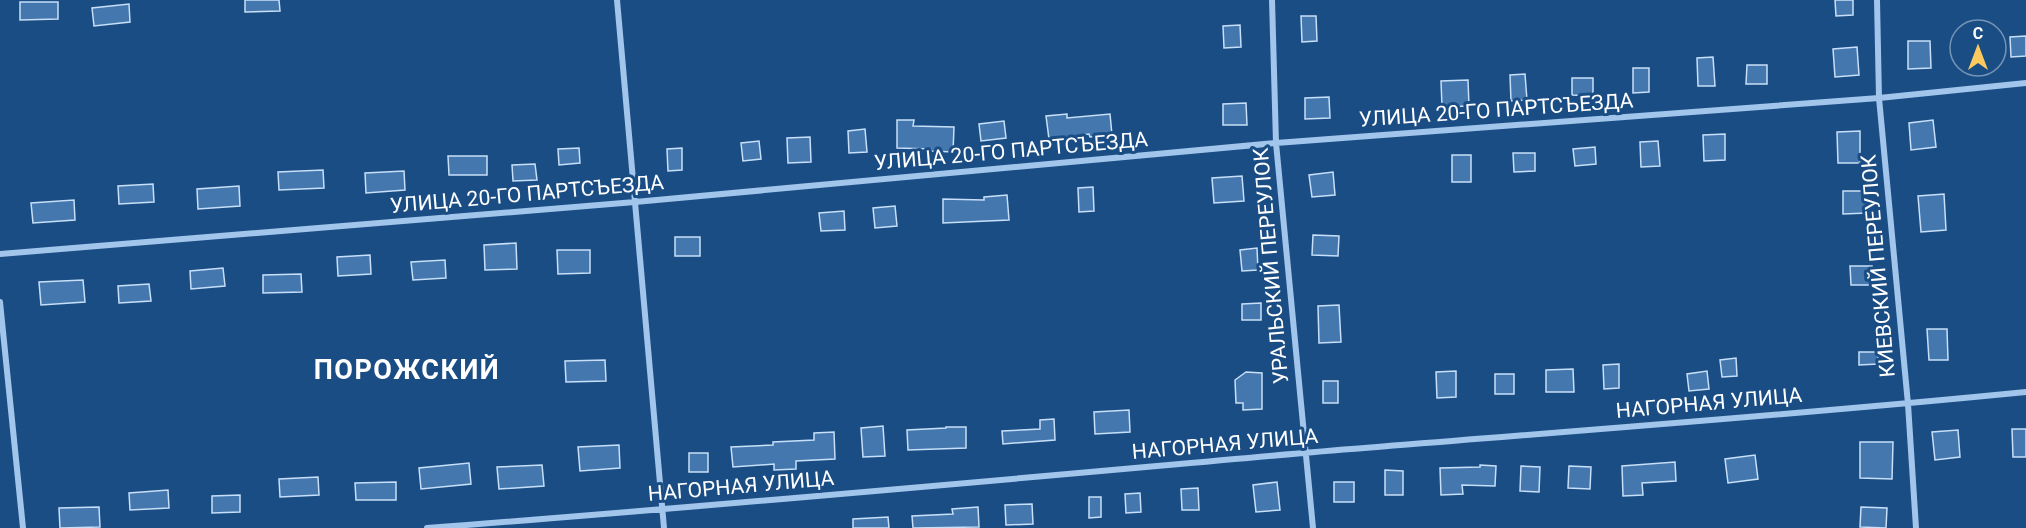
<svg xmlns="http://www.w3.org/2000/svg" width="2026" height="528" font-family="Roboto,sans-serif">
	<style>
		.building { fill: #4477ae; stroke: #c7dff8; stroke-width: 1.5 }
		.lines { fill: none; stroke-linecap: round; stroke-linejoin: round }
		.street { stroke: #a2c5eb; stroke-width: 6 }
		.labels { text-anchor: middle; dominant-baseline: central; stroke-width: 6; stroke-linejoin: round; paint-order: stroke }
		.street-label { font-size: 21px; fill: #fff; stroke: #1b4d85 }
		.district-label { font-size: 27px; font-weight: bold; letter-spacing: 1.5px; fill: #fff; stroke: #1b4d85 }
	</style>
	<rect width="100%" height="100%" fill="#1b4d85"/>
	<path class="building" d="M245,0H279L280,11L245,12Z
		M1835,0H1853V15L1836,16Z
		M20,2H58V19L20,20Z
		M129,4L130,22L94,26L92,8Z
		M1301,16H1316L1317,41L1302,42Z
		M1240,25L1241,47L1224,48L1223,26Z
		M2026,36V56L2011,57L2010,37Z
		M1908,41H1930L1931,68L1908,69Z
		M1857,47L1859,75L1835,77L1833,49Z
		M1713,57L1715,86H1698L1697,58Z
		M1747,65H1767V84H1746Z
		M1633,68H1649V92L1633,93Z
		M1525,74L1527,100L1511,101L1510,75Z
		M1572,78H1593V96L1572,95Z
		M1468,80L1469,106L1442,107L1441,81Z
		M1329,97L1330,118L1305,119V98Z
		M1246,103L1247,125H1223V104Z
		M1067,114V118L1110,114L1112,135L1090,137L1089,134L1049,139L1046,116Z
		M897,120H914L913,126L954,127L953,152L931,151V149L897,148Z
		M1933,120L1936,147L1911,150L1909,123Z
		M1004,121L1006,138L981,141L979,124Z
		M865,129L867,152L849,153L848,131Z
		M1860,131V163H1838L1837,132Z
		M1725,134V160L1704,161L1703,135Z
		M810,137L811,162L788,163L787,138Z
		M759,141L761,159L743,161L741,143Z
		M1658,141L1660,166L1641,167L1640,142Z
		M1595,147L1596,164L1575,166L1573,149Z
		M579,148L580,163L559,165L558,149Z
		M682,148V170L668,171L667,149Z
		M1513,153H1535V171L1514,172Z
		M1452,155H1471V182H1452Z
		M448,156H487V175H449Z
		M535,164L537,180L513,181L512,165Z
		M323,170L324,188L279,190L278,172Z
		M404,171L405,190L366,193L365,173Z
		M1333,172L1335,195L1312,197L1309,175Z
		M1242,176L1244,201L1214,203L1212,178Z
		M153,184L154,202L119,204L118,186Z
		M239,186L240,206L198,209L197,189Z
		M1093,187L1094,211L1079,212L1078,188Z
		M1843,191H1866L1867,213L1843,214Z
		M1944,194L1946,230L1921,232L1918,196Z
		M1007,195L1009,220L943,223V199L984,200V197Z
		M74,200L75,220L33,223L31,203Z
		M895,206L897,226L875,228L873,208Z
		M844,211L845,230L821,231L819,213Z
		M1313,235L1339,236L1338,256L1312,255Z
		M675,237H700V256H675Z
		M516,243L517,269L485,270L484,245Z
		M1257,248L1258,270L1242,271L1240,250Z
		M557,250H590V273L558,274Z
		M370,255L371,274L338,276L337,257Z
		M445,260L446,278L413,280L411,262Z
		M1850,266H1872V285H1851Z
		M223,268L225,286L191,289L190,271Z
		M301,274L302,292L263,293V275Z
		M83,280L85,302L41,305L39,282Z
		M149,284L151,301L119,303L118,286Z
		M1261,303V320H1242V304Z
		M1339,305L1341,342L1319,343L1318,306Z
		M1927,329H1947L1948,360H1929Z
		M1859,352H1878V364L1859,365Z
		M1736,358L1737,376L1722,377L1720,360Z
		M605,360L606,381L566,382L565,361Z
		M1619,364V388L1604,389L1603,365Z
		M1573,369L1574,392H1546V370Z
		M1456,371V397L1437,398L1436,372Z
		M1707,371L1709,389L1689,391L1687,374Z
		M1246,372L1262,373V409L1243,410V403H1236L1235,380Z
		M1495,374H1514V394H1495Z
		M1323,381H1338V403H1323Z
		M1129,410L1130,432L1095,434L1094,412Z
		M1054,419L1055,440L1003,444L1002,431L1040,429V420Z
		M883,426L885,456L863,457L861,428Z
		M946,427H966V448L908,450L907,430L946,428Z
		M2012,429H2026V457H2013Z
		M1958,430L1960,457L1935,460L1932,432Z
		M834,432L835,459L796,461V469L774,470V464L733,467L731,447L773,445V442L814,440V433Z
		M1860,442H1893L1892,479L1860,478Z
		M619,445L620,468L580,471L578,447Z
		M689,453H708V472H689Z
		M1755,455L1758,479L1728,483L1725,459Z
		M1675,462L1676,481L1642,483L1643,495L1623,496L1622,466Z
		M469,463L471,484L421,489L419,468Z
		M542,465L544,486L499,489L497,467Z
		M1480,465L1496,466L1495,486L1462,485L1463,494L1441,495L1440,468L1480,467Z
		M1521,466L1540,467L1539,492L1520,491Z
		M1569,466L1591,467L1590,489L1568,488Z
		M1385,470L1403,471V495H1385Z
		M318,477L319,495L280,497L279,479Z
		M396,482V500H356L355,483Z
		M1277,482L1280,510L1256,512L1253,485Z
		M1334,482H1354V502H1334Z
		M1198,488L1199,510H1182L1181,489Z
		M168,490L169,508L130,510L129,493Z
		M1140,493L1141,512L1126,513L1125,494Z
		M240,495V512L212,513V496Z
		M1089,497H1101V517L1089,518Z
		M1032,504L1033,524L1006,525L1005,505Z
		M99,507L100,527L60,528L59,508Z
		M978,507L979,527L913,528L912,516L953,514L952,509Z
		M1861,507L1887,508L1886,528L1860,527Z
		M888,517L889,528H853V519Z"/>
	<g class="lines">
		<path class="street" d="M617,0L664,528
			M1272,0L1276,143L1313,528
			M1877,0L1879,98L1908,404L1916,528
			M0,254L635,202L1276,143L1879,98L2026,83
			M0,302L23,528
			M427,528C719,506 1011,479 1303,453C1544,433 1785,416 2026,392"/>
	</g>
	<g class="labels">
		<g class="street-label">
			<text transform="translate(1496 110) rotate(-4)">УЛИЦА 20-ГО ПАРТСЪЕЗДА</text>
			<text transform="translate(1011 151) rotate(-5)">УЛИЦА 20-ГО ПАРТСЪЕЗДА</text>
			<text transform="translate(527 194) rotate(-5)">УЛИЦА 20-ГО ПАРТСЪЕЗДА</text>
			<text transform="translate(1271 266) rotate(-95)">УРАЛЬСКИЙ ПЕРЕУЛОК</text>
			<text transform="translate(1878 266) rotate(-95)">КИЕВСКИЙ ПЕРЕУЛОК</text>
			<text transform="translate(1709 403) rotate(-5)">НАГОРНАЯ УЛИЦА</text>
			<text transform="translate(1225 444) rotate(-5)">НАГОРНАЯ УЛИЦА</text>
			<text transform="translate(741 486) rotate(-5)">НАГОРНАЯ УЛИЦА</text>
		</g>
		<g class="district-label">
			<text x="407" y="370">ПОРОЖСКИЙ</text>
		</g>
	</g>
	<g transform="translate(1978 48)"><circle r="28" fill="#1b4d85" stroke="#7694b6" stroke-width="1.5"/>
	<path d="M0-4.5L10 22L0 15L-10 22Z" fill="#fcca5f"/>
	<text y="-9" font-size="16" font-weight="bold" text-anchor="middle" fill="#ffffff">С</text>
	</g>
</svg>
